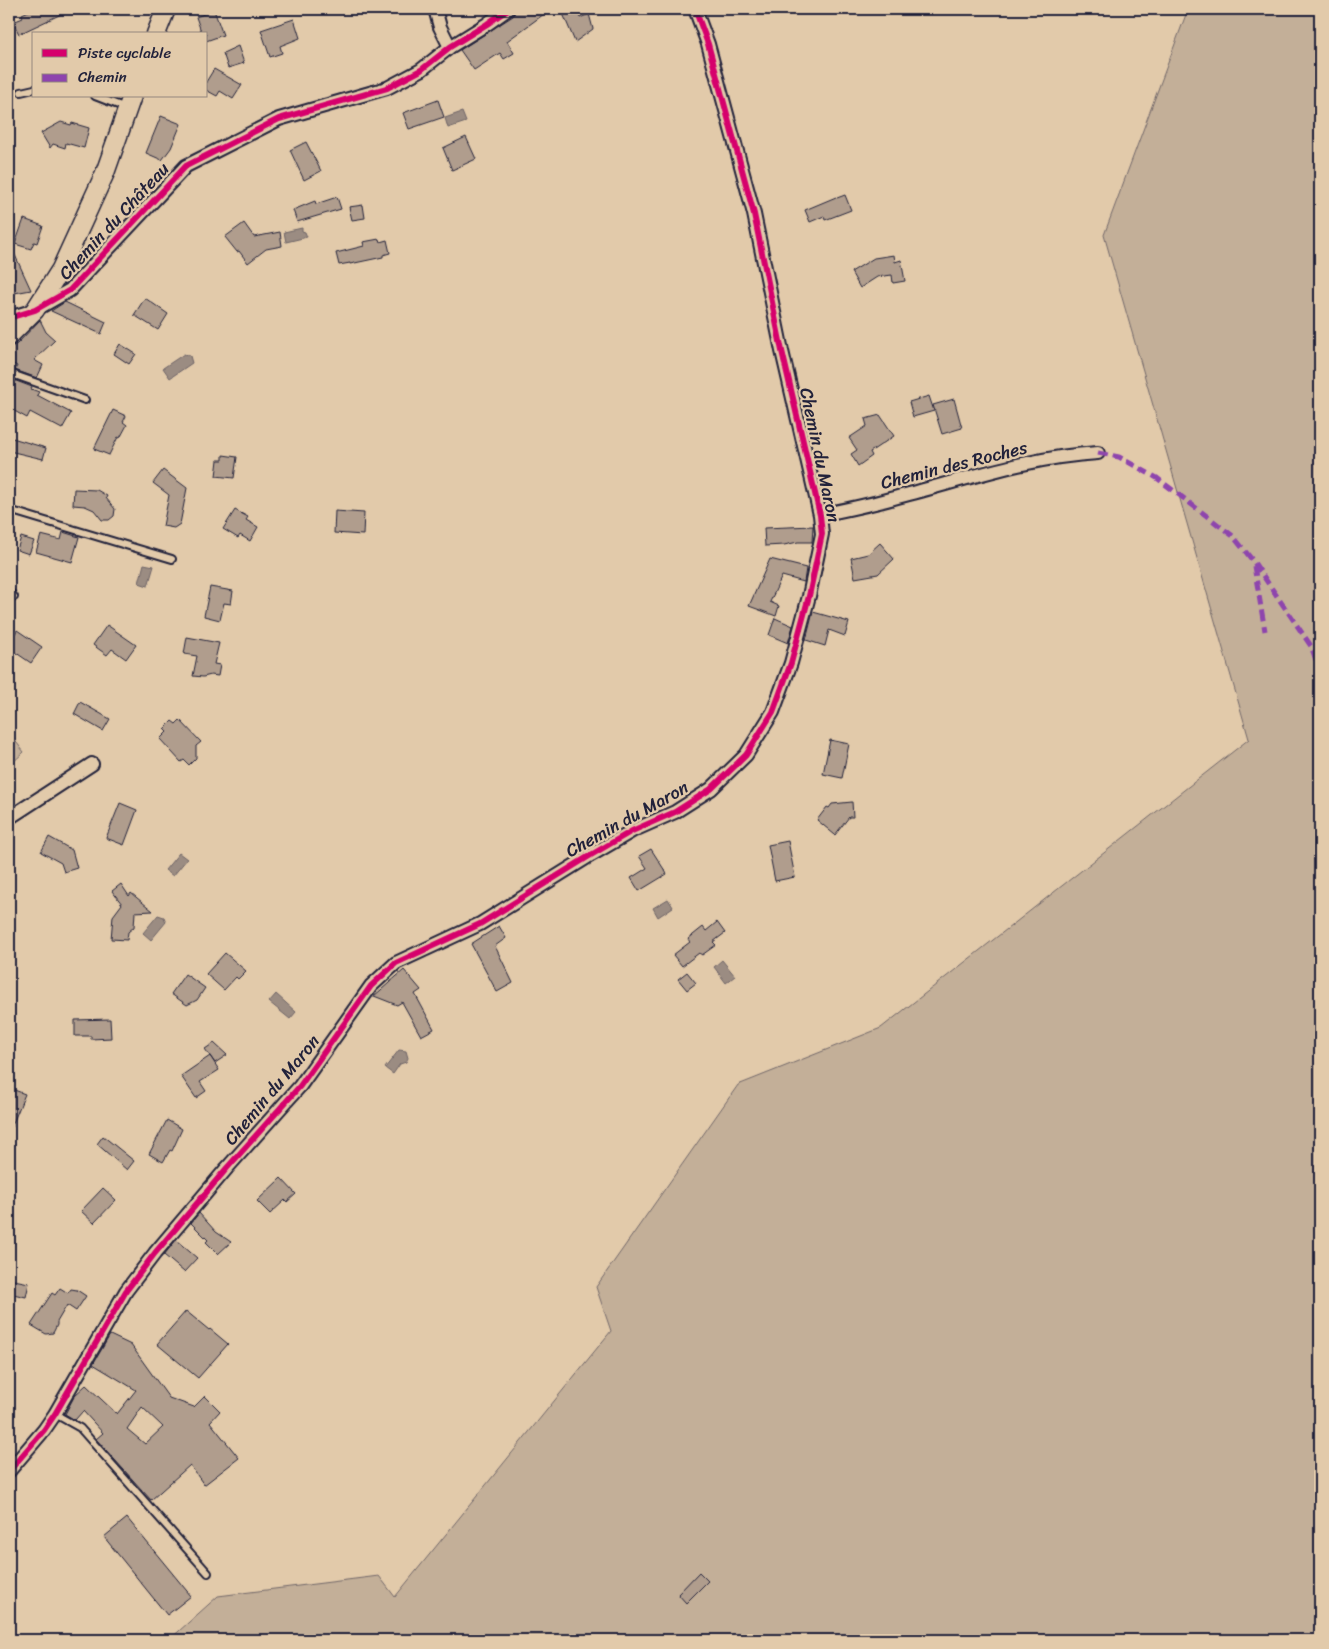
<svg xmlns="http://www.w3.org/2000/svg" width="1329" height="1649" font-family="Sriracha,sans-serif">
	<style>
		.green { fill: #c3af98; stroke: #72686a }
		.water { fill: #9b8c82; stroke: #6b6266 }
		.building { fill: #b09d8d; stroke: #22223b; fill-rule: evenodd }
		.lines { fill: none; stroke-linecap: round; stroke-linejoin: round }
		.lane-casing { stroke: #22223b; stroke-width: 10 }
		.street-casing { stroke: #22223b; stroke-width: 16 }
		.secondary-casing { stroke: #22223b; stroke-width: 21 }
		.lane { stroke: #e2caaa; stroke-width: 6 }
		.street { stroke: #e2caaa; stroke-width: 12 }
		.secondary { stroke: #e2caaa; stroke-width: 18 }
		.quiet { stroke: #8e44ad; stroke-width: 5; stroke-dasharray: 10 5; stroke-linecap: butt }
		.cycleway-casing { stroke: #e2caaa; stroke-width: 9 }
		.cycleway { stroke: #d6006c; stroke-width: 6 }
		.labels { text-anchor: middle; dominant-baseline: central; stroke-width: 4.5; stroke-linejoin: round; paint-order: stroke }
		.street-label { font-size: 18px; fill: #22223b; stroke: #e2caaa }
	</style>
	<rect width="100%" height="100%" fill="#e2caaa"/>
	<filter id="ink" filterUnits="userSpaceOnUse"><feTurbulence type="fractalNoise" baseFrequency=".02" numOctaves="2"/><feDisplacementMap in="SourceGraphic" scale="10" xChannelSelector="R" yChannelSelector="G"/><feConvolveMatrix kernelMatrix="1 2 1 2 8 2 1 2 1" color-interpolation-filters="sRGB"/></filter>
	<g filter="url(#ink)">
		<path class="green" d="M1188,9H1320V1640H169L218,1596L379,1576L395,1597L611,1331L596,1287L738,1085L881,1028L1249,739L1104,235Z
			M9,733L24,752L9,766Z"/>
		<path class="water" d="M462,112L466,122L448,128L445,118Z
			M302,228V231L305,232L307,237L286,242L284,232Z
			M184,354L190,356L192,363L170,378L163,368Z
			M144,564L154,566L148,586L139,583Z
			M179,853L187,859L173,876L165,870Z
			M668,899L673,907L658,917L653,908Z
			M158,915L164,917L166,922L151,940L143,933Z
			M722,960L735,976L726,983L714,967Z
			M276,994L296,1012L290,1019L269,1002Z
			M399,1050L406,1051L408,1058L406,1062L400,1064L393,1074L385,1068Z"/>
		<path class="building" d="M33,9H72L19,34L13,22L23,18L22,14Z
			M516,9H551L507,41L514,53L504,59L500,53L474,70L460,50L513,16Z
			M561,9H574L576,14L578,13L580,18L589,14L593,29L575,42Z
			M214,10L223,35L206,41V34H202L196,17Z
			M294,19L300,38L280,46L282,53L270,57L261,30Z
			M238,46L244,63L228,68L223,53Z
			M214,69L242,85L233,99L220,91L217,96L206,90V82Z
			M438,100L444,117L409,129L403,113Z
			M161,116L181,124L171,148L162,160L146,153Z
			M61,122L71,125L72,123L89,128L84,148L66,143L65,148L53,144L50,148L41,133Z
			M466,137L476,159L452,170L443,148Z
			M306,142L321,171L304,180L290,150Z
			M845,195L851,210L825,220L824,216L810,222L805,210L836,197L837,198Z
			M337,197L341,209L297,222L293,210L315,201L316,204Z
			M363,205L365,218L352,220L349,207Z
			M24,219L43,226L37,243L34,242L31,249L15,244Z
			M244,223L254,237L280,232L282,246L266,249L248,263L239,251L237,252L225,237Z
			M379,239L380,242L387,240L390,253L383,255V257L350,264V263L339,265L336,253L364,246L363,242Z
			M9,242L31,290L9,294Z
			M894,255L895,262L901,260L905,281L893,283L892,275L877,277L860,288L851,272L874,258Z
			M145,298L168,314L158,330L134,315Z
			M65,302L106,322L101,334L51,311Z
			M40,320L46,332L55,340L34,360L43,365L37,378L15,370L17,366L9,362V348L17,344Z
			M120,344L136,354L129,364L114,354Z
			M11,379L32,387L31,389L39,392L37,395L71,413L62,429L30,412L27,418L9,408V385Z
			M929,396L934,411L913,417L909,402Z
			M954,399L962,428L942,434L933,405Z
			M113,410L126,416L123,422L127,425L120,438L118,437L109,455L94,449Z
			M880,415L894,436L870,452L872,456L858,466L851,454L857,450L849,438L867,426L865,419Z
			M9,437L46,448L43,459L9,451Z
			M223,455L237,457L234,478L216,476L218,460H223Z
			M163,470L187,488L180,524L174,528L163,526L169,495L153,483Z
			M74,489L97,490L107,496L106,498L115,509L114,516L109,520H102L94,510L85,506L73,505Z
			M235,510L248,517L246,520L258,527L250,541L240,535L238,538L223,529Z
			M335,511L364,513L363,535L334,533Z
			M813,526L812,542H798L784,545L765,546L764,528Z
			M63,532L79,537L72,562L36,552L41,535L61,540Z
			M21,537L34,541L29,554L17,550Z
			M880,543L894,559L878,574L855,578L851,558L868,554Z
			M770,559L806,568L804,582L782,576L770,602L779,606L776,616L749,606Z
			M210,587L233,591L231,604L224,603L220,620L204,616Z
			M813,612L849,622L845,636L829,630L825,646L806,640Z
			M775,618L793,626L788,643L769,635Z
			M107,625L136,645L126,659L112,649L107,655L93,645Z
			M9,630L15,634L17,630L42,647L31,663L9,648Z
			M187,637L219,643L214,664L220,665L218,676L211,675L203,677L193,676L197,656L184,654Z
			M80,702L110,719L103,731L74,714Z
			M180,720L201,742L196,746V758L189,765L184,760L181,762L160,739L167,732L164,729L172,721L176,724Z
			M830,740L849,744L842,778L823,774Z
			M852,802L853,817H849L835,835L817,820L827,807L829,808L832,804Z
			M120,803L137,810L124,845L106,838Z
			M49,837L72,850L77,868L64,872L61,863L41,852Z
			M788,841L795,877L775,881L768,845Z
			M651,849L667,874L639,891L631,878L647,868L639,856Z
			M121,884L129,896L131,893L153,911L135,912L134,927L128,932L127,940L111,939L113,916L122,904L112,891Z
			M717,922L725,933L713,942L716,945L702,955L699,953L682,966L673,955L690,942L688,939L703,927L706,931Z
			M499,926L506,938L495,946L513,983L497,992L471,944Z
			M225,953L246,971L238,979L236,977L224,990L206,974Z
			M404,970L421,990L415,994L434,1029L421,1036L402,1002L397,1005L374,996Z
			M687,972L696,983L687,990L678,979Z
			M185,974L205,988L197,1000L187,1005L171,994Z
			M110,1019L111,1038L91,1039V1036H75V1020Z
			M214,1043L227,1055L215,1063L205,1049Z
			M210,1056L219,1070L200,1082L206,1091L196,1098L181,1076Z
			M9,1088L25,1094L9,1133Z
			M167,1120L182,1129L172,1151L170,1150L163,1162L149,1154Z
			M103,1136L134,1161L127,1170L97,1144Z
			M281,1178L296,1194L287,1202L285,1200L270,1214L257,1201Z
			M103,1188L116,1200L94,1223L81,1211Z
			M199,1213L216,1232L231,1242L218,1254L206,1242L208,1240L191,1223Z
			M176,1240L197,1258L184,1272L164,1255Z
			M9,1279L29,1283L26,1297L9,1293Z
			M60,1288L68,1293L71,1289L77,1290L86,1296L76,1311L67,1305L57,1322V1325L53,1333L46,1334L31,1325L52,1293L55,1295Z
			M186,1311L209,1330L210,1329L228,1344L198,1378L157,1344Z
			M110,1335L131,1345L169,1398L194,1407L205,1396L220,1411L210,1422L239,1458L204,1485L190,1465L151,1500L96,1439L103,1433L83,1411L75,1420L65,1414L75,1395L86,1385L117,1414L136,1390L93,1364ZM142,1407L163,1427L145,1444L127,1429Z
			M127,1518L191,1596L167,1615L104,1537Z
			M699,1572L708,1581L686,1603L678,1594Z"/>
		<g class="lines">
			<g class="lane-casing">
				<path id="lane" d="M21,92L34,89
					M95,96L126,108
					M9,373L85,400
					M9,510L172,559
					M9,591L14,597
					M55,1414L80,1428L208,1573"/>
			</g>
			<g class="street-casing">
				<path id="street" d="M435,9L440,27L450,47
					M9,318L35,310L70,290L186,166L279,119L387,88L421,70L450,47L487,24L508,9
					M820,515C844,510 869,505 894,498C961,481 1028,457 1098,453
					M9,818L92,764
					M9,1471L44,1430L55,1414L126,1291L155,1253L227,1168L300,1086L371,986L396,963L480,924L591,855L632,831L675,812L711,789L746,755L773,712L791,663L809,596L822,534L820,515L782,351L754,214L708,44L695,9"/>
			</g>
			<g class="secondary-casing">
				<path id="secondary" d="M156,34L166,9
					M9,336L35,310L61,269L105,173L132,96"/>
			</g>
			<use href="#lane" class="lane"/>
			<use href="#street" class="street"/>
			<use href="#secondary" class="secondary"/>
			<path class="quiet" d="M1098,453L1119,457L1157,478L1233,536L1253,561L1311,646L1320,671
				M1254,566L1265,631"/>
			<g class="cycleway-casing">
				<path id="cycleway" d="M9,318L35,310L70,290L186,166L279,119L387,88L421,70L450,47L487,24L508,9
					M9,1471L44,1430L55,1414L126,1291L155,1253L227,1168L300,1086L371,986L396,963L480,924L591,855L632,831L675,812L711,789L746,755L773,712L791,663L809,596L822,534L820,515L782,351L754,214L708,44L695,9"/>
			</g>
			<use href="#cycleway" class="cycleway"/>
		</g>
	</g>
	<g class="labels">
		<g class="street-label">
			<text transform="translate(114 221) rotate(-47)">Chemin du Château</text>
			<text transform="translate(820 455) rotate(78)">Chemin du Maron</text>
			<text transform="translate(954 465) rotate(-14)">Chemin des Roches</text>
			<text transform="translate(627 819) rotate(-29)">Chemin du Maron</text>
			<text transform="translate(272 1090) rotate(-50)">Chemin du Maron</text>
		</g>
	</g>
	<rect width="1329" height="1649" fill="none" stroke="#e2caaa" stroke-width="30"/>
	<rect x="15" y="15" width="1299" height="1619" fill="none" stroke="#22223b" stroke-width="2" filter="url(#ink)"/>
	<rect x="32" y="32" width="175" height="65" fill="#e2caaa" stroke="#95877e"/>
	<rect x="42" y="49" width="25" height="8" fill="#d6006c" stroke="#95877e"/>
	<text x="78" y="58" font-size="15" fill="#22223b">Piste cyclable</text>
	<rect x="42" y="74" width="25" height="8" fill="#8e44ad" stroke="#95877e"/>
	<text x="78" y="82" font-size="15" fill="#22223b">Chemin</text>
</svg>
